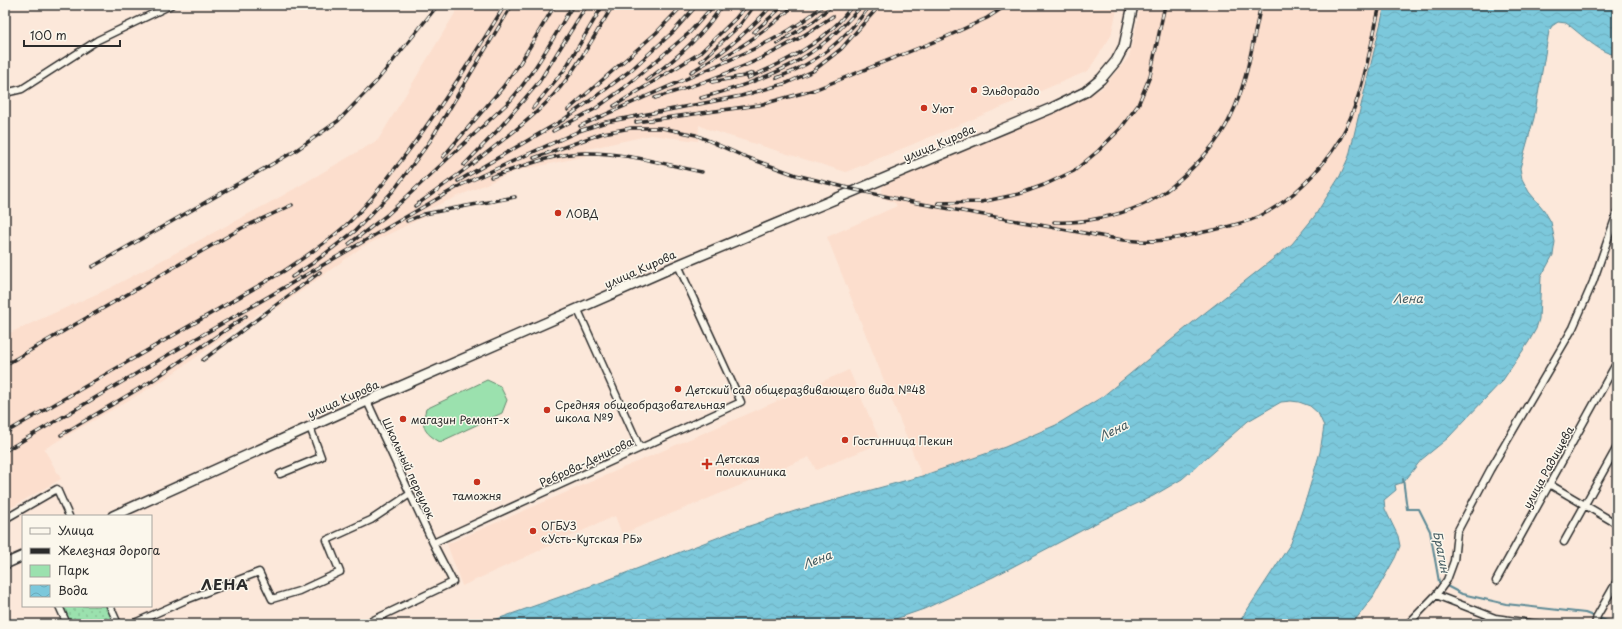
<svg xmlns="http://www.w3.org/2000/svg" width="1622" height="629" font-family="'Playpen Sans',sans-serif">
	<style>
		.built { fill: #fcdecd }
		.green { fill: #9be1ae; stroke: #63866c }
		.park { fill: url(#park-dots); stroke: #63866c }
		.water { fill: url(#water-waves); stroke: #5c8995 }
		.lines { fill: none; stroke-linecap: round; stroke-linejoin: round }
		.stream { stroke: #5c8995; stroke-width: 2 }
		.minor-casing { stroke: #2b2b2b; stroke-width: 9 }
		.secondary-casing { stroke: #2b2b2b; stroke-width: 12 }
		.minor { stroke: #fbf7ec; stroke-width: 6 }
		.secondary { stroke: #fbf7ec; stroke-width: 9 }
		.rail-casing { stroke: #2b2b2b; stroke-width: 3.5 }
		.rail { stroke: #fbf7ec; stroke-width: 2; stroke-dasharray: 6; stroke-linecap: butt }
		.poi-dot { fill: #c8321e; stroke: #fbf7ec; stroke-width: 1.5 }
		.labels { text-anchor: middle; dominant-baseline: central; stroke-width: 3; stroke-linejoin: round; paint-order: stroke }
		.poi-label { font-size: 11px; fill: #2b2b2b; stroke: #fbf7ec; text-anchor: start }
		.street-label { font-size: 11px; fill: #2b2b2b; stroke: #fbf7ec }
		.water-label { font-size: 12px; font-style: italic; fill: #435a60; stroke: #fbf7ec }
		.district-label { font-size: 15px; font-weight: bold; letter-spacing: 1px; fill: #2b2b2b; stroke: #fbf7ec }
	</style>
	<defs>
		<pattern id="park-dots" width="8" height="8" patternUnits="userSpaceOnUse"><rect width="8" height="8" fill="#9be1ae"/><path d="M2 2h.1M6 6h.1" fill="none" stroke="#86c196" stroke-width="1.8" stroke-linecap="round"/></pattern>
		<pattern id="water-waves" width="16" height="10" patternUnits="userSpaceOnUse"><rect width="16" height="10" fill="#7cc8db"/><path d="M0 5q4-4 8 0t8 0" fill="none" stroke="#6bacbc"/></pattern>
	</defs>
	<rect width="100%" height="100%" fill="#fce8da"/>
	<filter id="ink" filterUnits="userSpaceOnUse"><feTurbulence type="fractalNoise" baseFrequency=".025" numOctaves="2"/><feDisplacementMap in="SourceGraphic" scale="8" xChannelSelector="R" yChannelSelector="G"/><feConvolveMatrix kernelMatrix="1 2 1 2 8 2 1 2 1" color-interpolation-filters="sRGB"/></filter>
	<g filter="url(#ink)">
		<path class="built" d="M460,5H1118L1111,36L1088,71L846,172L707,129L699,125L698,141L651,135L587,149L586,156L516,171L424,211V217L362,247L278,308L274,303L162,381L44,449L61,479L5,511V335L110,288L282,196L378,140Z
			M1141,5H1385L1349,156L1340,176L1314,217L1292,244L1192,323L1102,397L1056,425L1005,447L922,476L827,237L897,206L895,203L881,197L883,184L1101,89L1129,57Z
			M849,370L881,443L816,470L809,457L622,534L615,516L462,586L447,544Z"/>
		<path class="green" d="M487,380L500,386L507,400L502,413L440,442C423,432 421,427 426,409Z"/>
		<path class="park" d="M62,606H107L115,624H70Z"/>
		<path class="water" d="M1385,5H1617V54C1603,57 1578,31 1566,23L1558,22L1552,26L1549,31L1534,118L1520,168L1522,179L1529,192L1544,210L1551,222L1555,242L1553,255L1541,277L1539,319L1536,329L1528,343L1503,380L1448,438L1421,460L1404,482L1395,485L1396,490L1384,500L1385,509L1398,536L1400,546L1395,558L1373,597L1352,624H1238L1291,543L1307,496L1320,452L1324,426L1318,413L1310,406L1299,402L1291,401L1281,402L1248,421L1182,479L1153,496L1098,522L993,577L924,609L881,624H483L605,581L740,529L795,511L922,476L1005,447L1056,425L1102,397L1192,323L1292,244L1314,217L1340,176L1349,156Z"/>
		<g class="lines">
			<path class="stream" d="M1403,479L1407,509H1419L1430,531L1439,582L1462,594L1506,604L1585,613L1615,624"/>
			<g class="minor-casing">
				<path id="minor" d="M5,93L22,89L98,40L171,5
					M578,310L640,448
					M280,474L321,457L310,427
					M1549,484L1617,524
					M5,519L57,489L69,516
					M1564,542L1617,447
					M433,543L741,402L678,265
					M1496,581L1617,362
					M1436,595L1495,618L1537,624
					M59,606L67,624
					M110,606L118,624
					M132,624L186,600L259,572L272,599L299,591L340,572L327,540L371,520L410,494
					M365,624L453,582L433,543L367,401
					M1408,624L1436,595L1447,580L1454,561L1457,532L1490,470L1573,328L1593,282L1617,213
					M1481,624L1495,618
					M1595,624L1597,616L1617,581"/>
			</g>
			<g class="secondary-casing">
				<path id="secondary" d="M113,516L367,401L678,265L1052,108L1085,92L1101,79L1116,61L1124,46L1133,5
					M5,564L23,556"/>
			</g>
			<use href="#minor" class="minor"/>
			<use href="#secondary" class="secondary"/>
			<g class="rail-casing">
				<path id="rail" d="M754,32L784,5
					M777,44L814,21L829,8
					M724,57C749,42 773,26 794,5
					M701,61L739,26L755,5
					M691,72C721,55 749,31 772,5
					M748,78C777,66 814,47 837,24C843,18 848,11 853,5
					M777,78C820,61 842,42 871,5
					M647,80C675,60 704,35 722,5
					M712,82L744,76L753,73
					M655,98C717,79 780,55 833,16
					M701,98C770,78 815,62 862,5
					M614,106L700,53L736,18L747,5
					M533,108L565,69L603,5
					M568,110L656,33L683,5
					M636,122L759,105L814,90L946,37L987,18L1007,5
					M580,126C624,106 668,87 711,68C750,51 792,34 823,5
					M553,131L595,109L624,88L689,33L714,5
					M443,157L503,87L520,63L555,5
					M534,158L603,133L631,128H662L696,135L743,156L796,175L856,190L917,203L1123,240C1132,240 1141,242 1150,241C1169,241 1187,236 1204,232C1223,228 1243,224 1260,216C1292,200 1321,170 1340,139C1362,102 1370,47 1380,5
					M464,165L497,131L539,82L587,5
					M491,177C521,167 552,154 584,153C623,152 664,164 702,172
					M458,181L563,120L598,95L631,70L673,32L697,5
					M938,203L981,202L1019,194L1044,185L1074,171L1098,151L1121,128L1138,105L1150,76L1165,5
					M415,206C445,185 474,163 503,140C526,122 549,103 566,80C584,56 598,30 613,5
					M407,221L424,214L515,197
					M1054,222C1079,224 1117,216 1140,206C1173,192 1216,149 1231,116C1248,81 1252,43 1261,5
					M349,244L387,215L510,101C535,72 553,38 573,5
					M92,267L295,151L338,121L376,82L438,5
					M292,277L313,263L355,231L394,190L430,141L512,5
					M203,360L320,272
					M5,365L242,228L292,205
					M5,433L284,271C305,257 326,243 345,226C366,207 383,184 400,162C439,111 472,59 505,5
					M61,435L150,382L246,316
					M5,451L166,356L461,185L579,131L606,122L741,96L787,83L813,71L841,49L880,5"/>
			</g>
			<use href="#rail" class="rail"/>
		</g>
	</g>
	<g class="poi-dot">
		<circle cx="974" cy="90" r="4"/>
		<circle cx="924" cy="108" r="4"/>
		<circle cx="558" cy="213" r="4"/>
		<circle cx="678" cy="389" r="4"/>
		<circle cx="547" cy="410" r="4"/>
		<circle cx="403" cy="419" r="4"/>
		<circle cx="845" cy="440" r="4"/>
		<path d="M705 458h4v4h4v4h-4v4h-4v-4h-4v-4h4z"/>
		<circle cx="477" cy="482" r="4"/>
		<circle cx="533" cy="531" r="4"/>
	</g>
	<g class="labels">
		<g class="poi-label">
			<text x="982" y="90">Эльдорадо</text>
			<text x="932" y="108">Уют</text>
			<text x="566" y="213">ЛОВД</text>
			<text x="686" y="389">Детский сад общеразвивающего вида №48</text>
			<text x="555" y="404">Средняя общеобразовательная<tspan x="555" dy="13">школа №9</tspan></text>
			<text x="411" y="419">магазин Ремонт-х</text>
			<text x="853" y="440">Гостинница Пекин</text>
			<text x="716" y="458">Детская<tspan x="716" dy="13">поликлиника</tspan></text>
			<text x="477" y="495" text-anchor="middle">таможня</text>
			<text x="541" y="525">ОГБУЗ<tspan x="541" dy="13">«Усть-Кутская РБ»</tspan></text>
		</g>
		<g class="street-label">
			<text transform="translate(939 143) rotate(-23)">улица Кирова</text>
			<text transform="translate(640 269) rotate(-24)">улица Кирова</text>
			<text transform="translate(343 399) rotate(-24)">улица Кирова</text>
			<text transform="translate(586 462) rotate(-25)">Реброва-Денисова</text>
			<text transform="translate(1548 467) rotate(-61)">улица Радищева</text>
			<text transform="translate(409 468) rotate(65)">Школьный переулок</text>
		</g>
		<g class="water-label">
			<text x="1408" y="298">Лена</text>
			<text transform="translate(1113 430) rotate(-26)">Лена</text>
			<text transform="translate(1442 552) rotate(79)">Брагин</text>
			<text transform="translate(817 559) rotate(-21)">Лена</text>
		</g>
		<g class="district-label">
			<text x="225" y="583">ЛЕНА</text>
		</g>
	</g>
	<rect width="1622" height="629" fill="none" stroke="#fbf7ec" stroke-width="20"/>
	<rect x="10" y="10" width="1602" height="609" fill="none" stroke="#2b2b2b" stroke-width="1.5" filter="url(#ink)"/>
	<rect x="22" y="515" width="130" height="92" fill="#fbf7ec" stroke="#a8a59f"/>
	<rect x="30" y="528" width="20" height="6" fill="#fbf7ec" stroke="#a8a59f"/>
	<text x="58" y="535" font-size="12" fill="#2b2b2b">Улица</text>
	<rect x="30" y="548" width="20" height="6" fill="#2b2b2b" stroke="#a8a59f"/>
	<text x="58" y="555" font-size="12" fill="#2b2b2b">Железная дорога</text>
	<rect x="30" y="565" width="20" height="12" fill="#9be1ae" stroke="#a8a59f"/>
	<text x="58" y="575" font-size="12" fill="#2b2b2b">Парк</text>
	<rect x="30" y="585" width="20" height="12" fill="url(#water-waves)" stroke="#a8a59f"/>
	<text x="58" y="595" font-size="12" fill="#2b2b2b">Вода</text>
	<path d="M24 40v6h96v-6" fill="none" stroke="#2b2b2b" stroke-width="2"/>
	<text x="30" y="40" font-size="12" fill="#2b2b2b" stroke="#fbf7ec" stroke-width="3" paint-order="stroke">100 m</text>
</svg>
